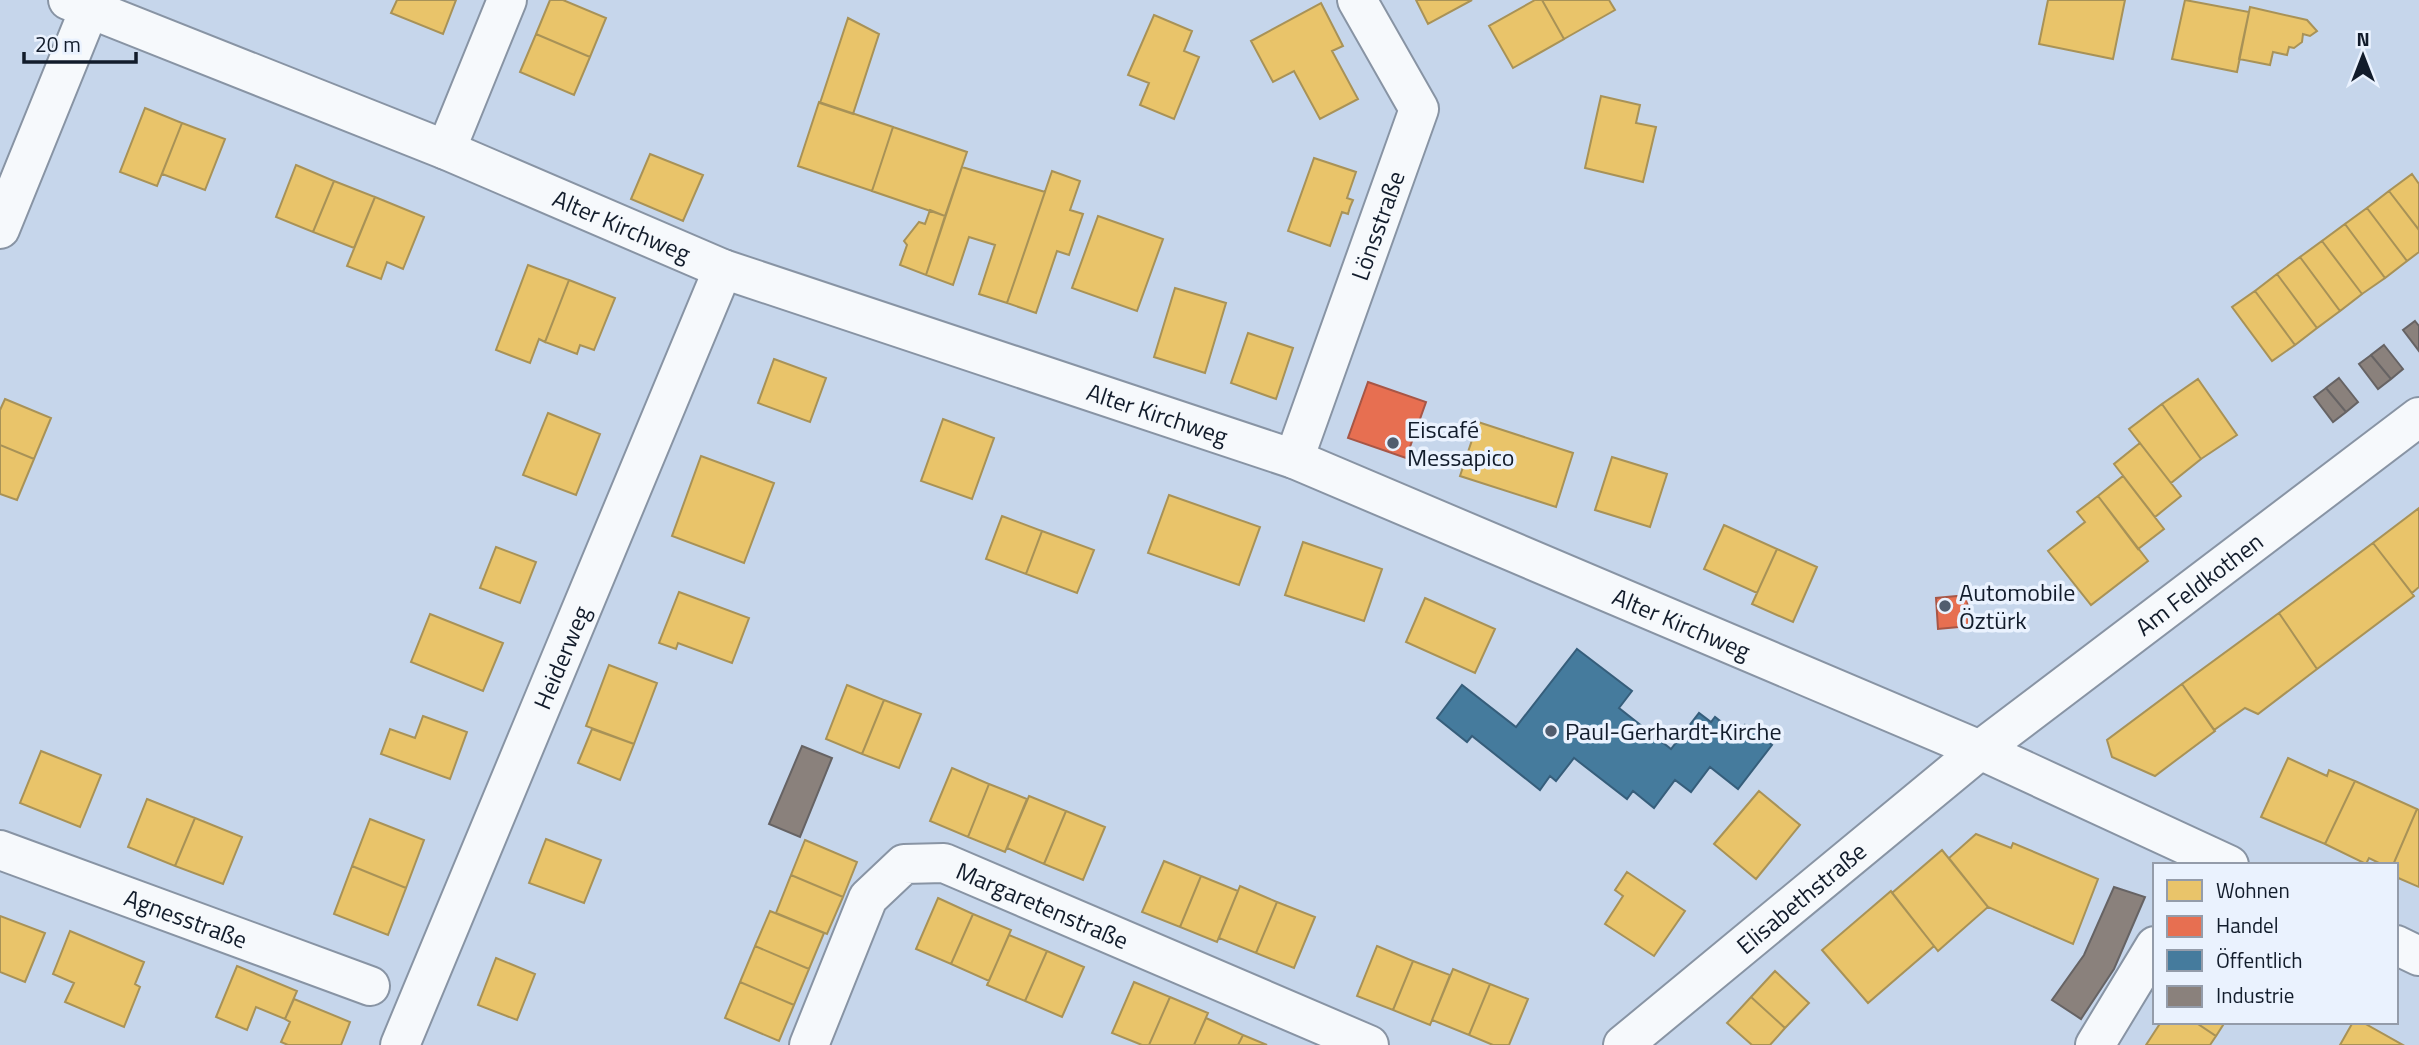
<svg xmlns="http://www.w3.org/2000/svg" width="2419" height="1045" font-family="'Titillium Web',sans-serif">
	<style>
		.homes { fill: #e9c46a; stroke: #a89257; stroke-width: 2 }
		.shops { fill: #e76f51; stroke: #a75646; stroke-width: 2 }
		.public { fill: #457b9d; stroke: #365e7b; stroke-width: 2 }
		.industry { fill: #8a817c; stroke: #666364; stroke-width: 2 }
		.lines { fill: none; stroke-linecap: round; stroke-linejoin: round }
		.minor-casing { stroke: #8894a4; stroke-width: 42 }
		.minor { stroke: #f6f9fc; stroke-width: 38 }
		.poi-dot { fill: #515d6e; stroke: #eaf2fe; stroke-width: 2.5 }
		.labels { text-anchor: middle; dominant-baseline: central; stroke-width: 7; stroke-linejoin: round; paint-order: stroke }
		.street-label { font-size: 24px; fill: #121c2b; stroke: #eaf2fe }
		.poi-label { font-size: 24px; fill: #121c2b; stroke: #eaf2fe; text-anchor: start }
	</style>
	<rect width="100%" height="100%" fill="#c6d6eb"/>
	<path class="homes" d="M397,0H456L443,34L391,13Z
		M550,0H563L606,18L590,57L536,34Z
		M1416,0H1472L1428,24Z
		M1535,0H1542L1564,39L1513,68L1489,26Z
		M1542,0H1609L1615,10L1564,39Z
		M2048,0H2125L2113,59L2039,44Z
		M2185,0L2249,12L2237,72L2172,59Z
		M1321,3L1343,46L1332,51L1358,99L1320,119L1294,71L1273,82L1251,41Z
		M2250,7L2307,20L2317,31L2310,36L2303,34L2302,42L2294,48L2289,47L2287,55L2273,52L2270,65L2239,59Z
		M1154,15L1192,31L1184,51L1199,57L1174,119L1140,105L1149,83L1128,75Z
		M848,18L879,34L853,114L820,103Z
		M536,34L590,57L574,95L520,72Z
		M1601,96L1640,105L1636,123L1656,127L1643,182L1585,168Z
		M819,102L893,127L872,191L798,166Z
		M145,108L182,123L157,186L120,172Z
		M182,123L225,139L205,190L162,174Z
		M893,127L967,152L945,216L872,191Z
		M650,154L703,175L683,221L631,199Z
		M1314,158L1356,172L1347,198L1353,200L1350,207L1348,214L1342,212L1330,246L1288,231Z
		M296,165L334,181L313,232L276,217Z
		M962,167L1045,192L1007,303L979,294L995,245L969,237L953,285L926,275Z
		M1052,171L1080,181L1070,210L1083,214L1069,255L1057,251L1036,313L1007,303Z
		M2412,174L2419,184V230L2389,191Z
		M334,181L375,197L354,248L313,232Z
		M2389,191L2419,230V252L2407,261L2367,208Z
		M375,197L424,217L403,269L387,262L381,279L347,266Z
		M2367,208L2407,261L2385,278L2345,224Z
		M930,210L945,216L926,275L900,265L907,245L904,241L919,222L925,224Z
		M1098,216L1163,239L1137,311L1072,288Z
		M2345,224L2385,278L2362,294L2322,241Z
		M2322,241L2362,294L2340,311L2300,257Z
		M2300,257L2340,311L2317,328L2277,274Z
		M528,265L569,280L545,342L539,339L530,363L496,350Z
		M2277,274L2317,328L2295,345L2255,291Z
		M569,280L615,298L594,350L580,345L577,354L545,342Z
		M1175,288L1226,303L1205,373L1154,357Z
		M2255,291L2295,345L2272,361L2232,307Z
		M1248,333L1293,348L1276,399L1231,383Z
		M774,359L826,378L810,422L758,403Z
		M2198,379L2237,435L2201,459L2162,404Z
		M5,399L51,418L34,459L0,445V410Z
		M2162,404L2201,459L2171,483L2129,429Z
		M548,413L600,434L576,495L523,475Z
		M943,419L994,438L972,499L921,481Z
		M1478,422L1573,453L1556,507L1460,476Z
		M2140,443L2181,496L2155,517L2114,464Z
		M0,445L34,459L17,500L0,494Z
		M701,456L774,483L744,563L672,536Z
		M1612,457L1667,474L1650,527L1595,510Z
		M2123,476L2164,529L2138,549L2098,496Z
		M1169,495L1260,527L1239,585L1148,553Z
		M2098,496L2148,561L2091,605L2048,551L2085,522L2077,512Z
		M2419,508V587L2412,593L2373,543Z
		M1002,516L1042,531L1026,574L986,559Z
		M1724,525L1777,549L1757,593L1704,569Z
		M1042,531L1094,550L1077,593L1026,574Z
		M1303,542L1382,569L1364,621L1285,595Z
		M2373,543L2414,596L2317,669L2279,613Z
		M496,547L536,562L520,603L480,588Z
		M1777,549L1817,567L1793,622L1752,604Z
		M679,592L749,618L732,663L678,643L676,649L659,643Z
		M1425,598L1495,629L1475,673L1406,642Z
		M2279,613L2317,669L2258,714L2245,708L2214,730L2182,684Z
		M430,614L503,643L483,691L411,662Z
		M609,665L657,683L634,744L586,726Z
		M2182,684L2215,731L2155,776L2112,757L2107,740Z
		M847,685L884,700L862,754L826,739Z
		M884,700L921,714L899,768L862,754Z
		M423,716L467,732L450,779L381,754L390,729L415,738Z
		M592,729L634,744L620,780L578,763Z
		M41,751L101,775L80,827L20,803Z
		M2288,758L2327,776L2329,770L2355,781L2325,844L2261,817Z
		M952,768L989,784L968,837L930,821Z
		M2355,781L2417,809L2393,865H2383L2369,858L2366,864L2325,844Z
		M989,784L1027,799L1005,852L968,837Z
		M1759,791L1800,825L1756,879L1714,844Z
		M1029,796L1066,811L1044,864L1007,848Z
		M147,799L195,818L175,866L128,847Z
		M2417,809L2419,810V887L2396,877V865H2393Z
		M1066,811L1105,827L1083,880L1044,864Z
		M195,818L242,837L223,884L175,866Z
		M370,819L424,840L406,888L352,866Z
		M1976,834L2011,848L2013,843L2098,879L2073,944L1988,907L1949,858Z
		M546,839L601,860L584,903L529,883Z
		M805,840L857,862L843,897L791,875Z
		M1942,850L1988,907L1938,951L1892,893Z
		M1164,861L1201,876L1180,927L1142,912Z
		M352,866L406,888L388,935L334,914Z
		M1627,872L1685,911L1654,956L1605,924L1623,896L1615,890Z
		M791,875L843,897L827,934L776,913Z
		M1201,876L1238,891L1217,942L1180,927Z
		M1240,886L1277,902L1256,953L1219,938Z
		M1891,891L1934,946L1868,1003L1822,950Z
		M938,898L973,914L951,964L916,949Z
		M1277,902L1315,917L1294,968L1256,953Z
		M770,911L824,933L809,969L755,946Z
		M973,914L1011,930L989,981L951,964Z
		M0,916L45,933L25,982L0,972Z
		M70,931L144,962L135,984L140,987L124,1027L65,1002L74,983L53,974Z
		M1009,935L1047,951L1025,1001L987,985Z
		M755,946L809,969L794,1005L740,982Z
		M1377,946L1413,961L1393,1010L1357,996Z
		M1047,951L1084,967L1062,1017L1025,1001Z
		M496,958L535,974L517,1020L478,1005Z
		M1413,961L1450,975L1430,1025L1393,1010Z
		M237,966L297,991L285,1019L256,1007L247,1030L216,1017Z
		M1453,969L1490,984L1469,1035L1432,1020Z
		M1775,971L1809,1003L1785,1028L1751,997Z
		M740,982L794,1005L779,1041L725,1018Z
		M1134,982L1170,997L1149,1045H1142L1112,1033Z
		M1490,984L1528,999L1509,1045H1493L1469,1035Z
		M1170,997L1208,1013L1194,1045H1149Z
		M1751,997L1785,1028L1770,1045H1752L1727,1023Z
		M294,999L350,1022L341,1045H288L281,1042L290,1022L285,1019Z
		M1206,1018L1243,1035L1238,1045H1194Z
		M2161,1022H2195L2216,1036L2210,1045H2146Z
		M2195,1022H2225L2216,1036Z
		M2353,1022H2362L2403,1045H2340Z
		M1243,1035L1267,1045H1238Z"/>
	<path class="shops" d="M1368,382L1426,402L1406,458L1348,438Z
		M1967,595L1969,626L1938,629L1936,598Z"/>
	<path class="public" d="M1577,649L1632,691L1619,708L1671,749L1699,713L1711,722L1715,717L1738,735L1745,725L1772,745L1738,789L1710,767L1691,792L1675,780L1654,808L1633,791L1627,799L1574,758L1556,781L1550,776L1540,790L1472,736L1467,742L1437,718L1462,685L1516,727Z"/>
	<path class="industry" d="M2415,321L2419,326V351L2403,330Z
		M2384,345L2403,369L2391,379L2371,355Z
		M2371,355L2391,379L2378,389L2359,364Z
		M2339,378L2358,402L2346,412L2326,388Z
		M2326,388L2346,412L2333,422L2314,397Z
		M802,746L832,758L800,837L769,824Z
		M2114,887L2145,897L2114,969L2081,1019L2052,1000L2084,955Z"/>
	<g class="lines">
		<g class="minor-casing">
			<g id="minor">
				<path id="s1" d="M68,0L446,150L723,269L1294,459L1980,750L2229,865"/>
				<path d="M446,150L507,0"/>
				<path d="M0,229L93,0"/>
				<path id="s2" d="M1294,459L1419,109L1357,0"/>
				<path id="s3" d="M0,850L370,986"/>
				<path d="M2396,945L2419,956"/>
				<path id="s4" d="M400,1045L723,269"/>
				<path id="s5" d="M809,1045L868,898L904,864L944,863L1369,1045"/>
				<path id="s6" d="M1623,1045L1980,750L2419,417"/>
				<path d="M2095,1045L2155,946"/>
			</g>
		</g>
		<use href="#minor" class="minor"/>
	</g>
	<g class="poi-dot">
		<circle cx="1393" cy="443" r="7"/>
		<circle cx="1945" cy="606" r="7"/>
		<circle cx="1551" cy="731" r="7"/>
	</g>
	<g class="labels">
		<g class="street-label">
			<text stroke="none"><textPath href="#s2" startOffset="248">Lönsstraße</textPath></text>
			<text stroke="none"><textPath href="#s1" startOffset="598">Alter Kirchweg</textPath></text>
			<text stroke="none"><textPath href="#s1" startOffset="1166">Alter Kirchweg</textPath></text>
			<text stroke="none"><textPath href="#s6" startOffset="738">Am Feldkothen</textPath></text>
			<text stroke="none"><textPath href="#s1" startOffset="1731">Alter Kirchweg</textPath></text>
			<text stroke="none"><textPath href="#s4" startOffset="420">Heiderweg</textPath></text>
			<text stroke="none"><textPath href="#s6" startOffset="231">Elisabethstraße</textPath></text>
			<text stroke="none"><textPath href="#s5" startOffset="355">Margaretenstraße</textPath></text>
			<text stroke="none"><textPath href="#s3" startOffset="198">Agnesstraße</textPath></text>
		</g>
		<g class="poi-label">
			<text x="1407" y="429">Eiscafé<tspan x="1407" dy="28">Messapico</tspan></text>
			<text x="1959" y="592">Automobile<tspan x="1959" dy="28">Öztürk</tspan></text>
			<text x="1565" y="731">Paul-Gerhardt-Kirche</text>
		</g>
	</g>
	<rect x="2153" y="863" width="245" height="161" fill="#eaf2fe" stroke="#949caa" stroke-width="2"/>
	<rect x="2167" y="880" width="35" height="21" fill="#e9c46a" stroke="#949caa" stroke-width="2"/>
	<text x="2216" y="898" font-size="21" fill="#121c2b">Wohnen</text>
	<rect x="2167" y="916" width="35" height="21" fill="#e76f51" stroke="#949caa" stroke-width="2"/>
	<text x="2216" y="933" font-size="21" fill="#121c2b">Handel</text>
	<rect x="2167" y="950" width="35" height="21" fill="#457b9d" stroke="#949caa" stroke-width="2"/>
	<text x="2216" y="968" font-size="21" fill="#121c2b">Öffentlich</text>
	<rect x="2167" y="986" width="35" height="21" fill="#8a817c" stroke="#949caa" stroke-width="2"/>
	<text x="2216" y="1003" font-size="21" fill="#121c2b">Industrie</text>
	<g transform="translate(2363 56)" stroke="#eaf2fe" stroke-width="5" paint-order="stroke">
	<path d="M0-5L12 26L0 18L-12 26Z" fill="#121c2b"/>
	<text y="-10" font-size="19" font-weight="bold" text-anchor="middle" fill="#121c2b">N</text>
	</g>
	<path d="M24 52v10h112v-10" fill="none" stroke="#121c2b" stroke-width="3.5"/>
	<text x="35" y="52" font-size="21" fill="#121c2b" stroke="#eaf2fe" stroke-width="5" paint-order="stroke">20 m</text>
</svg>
